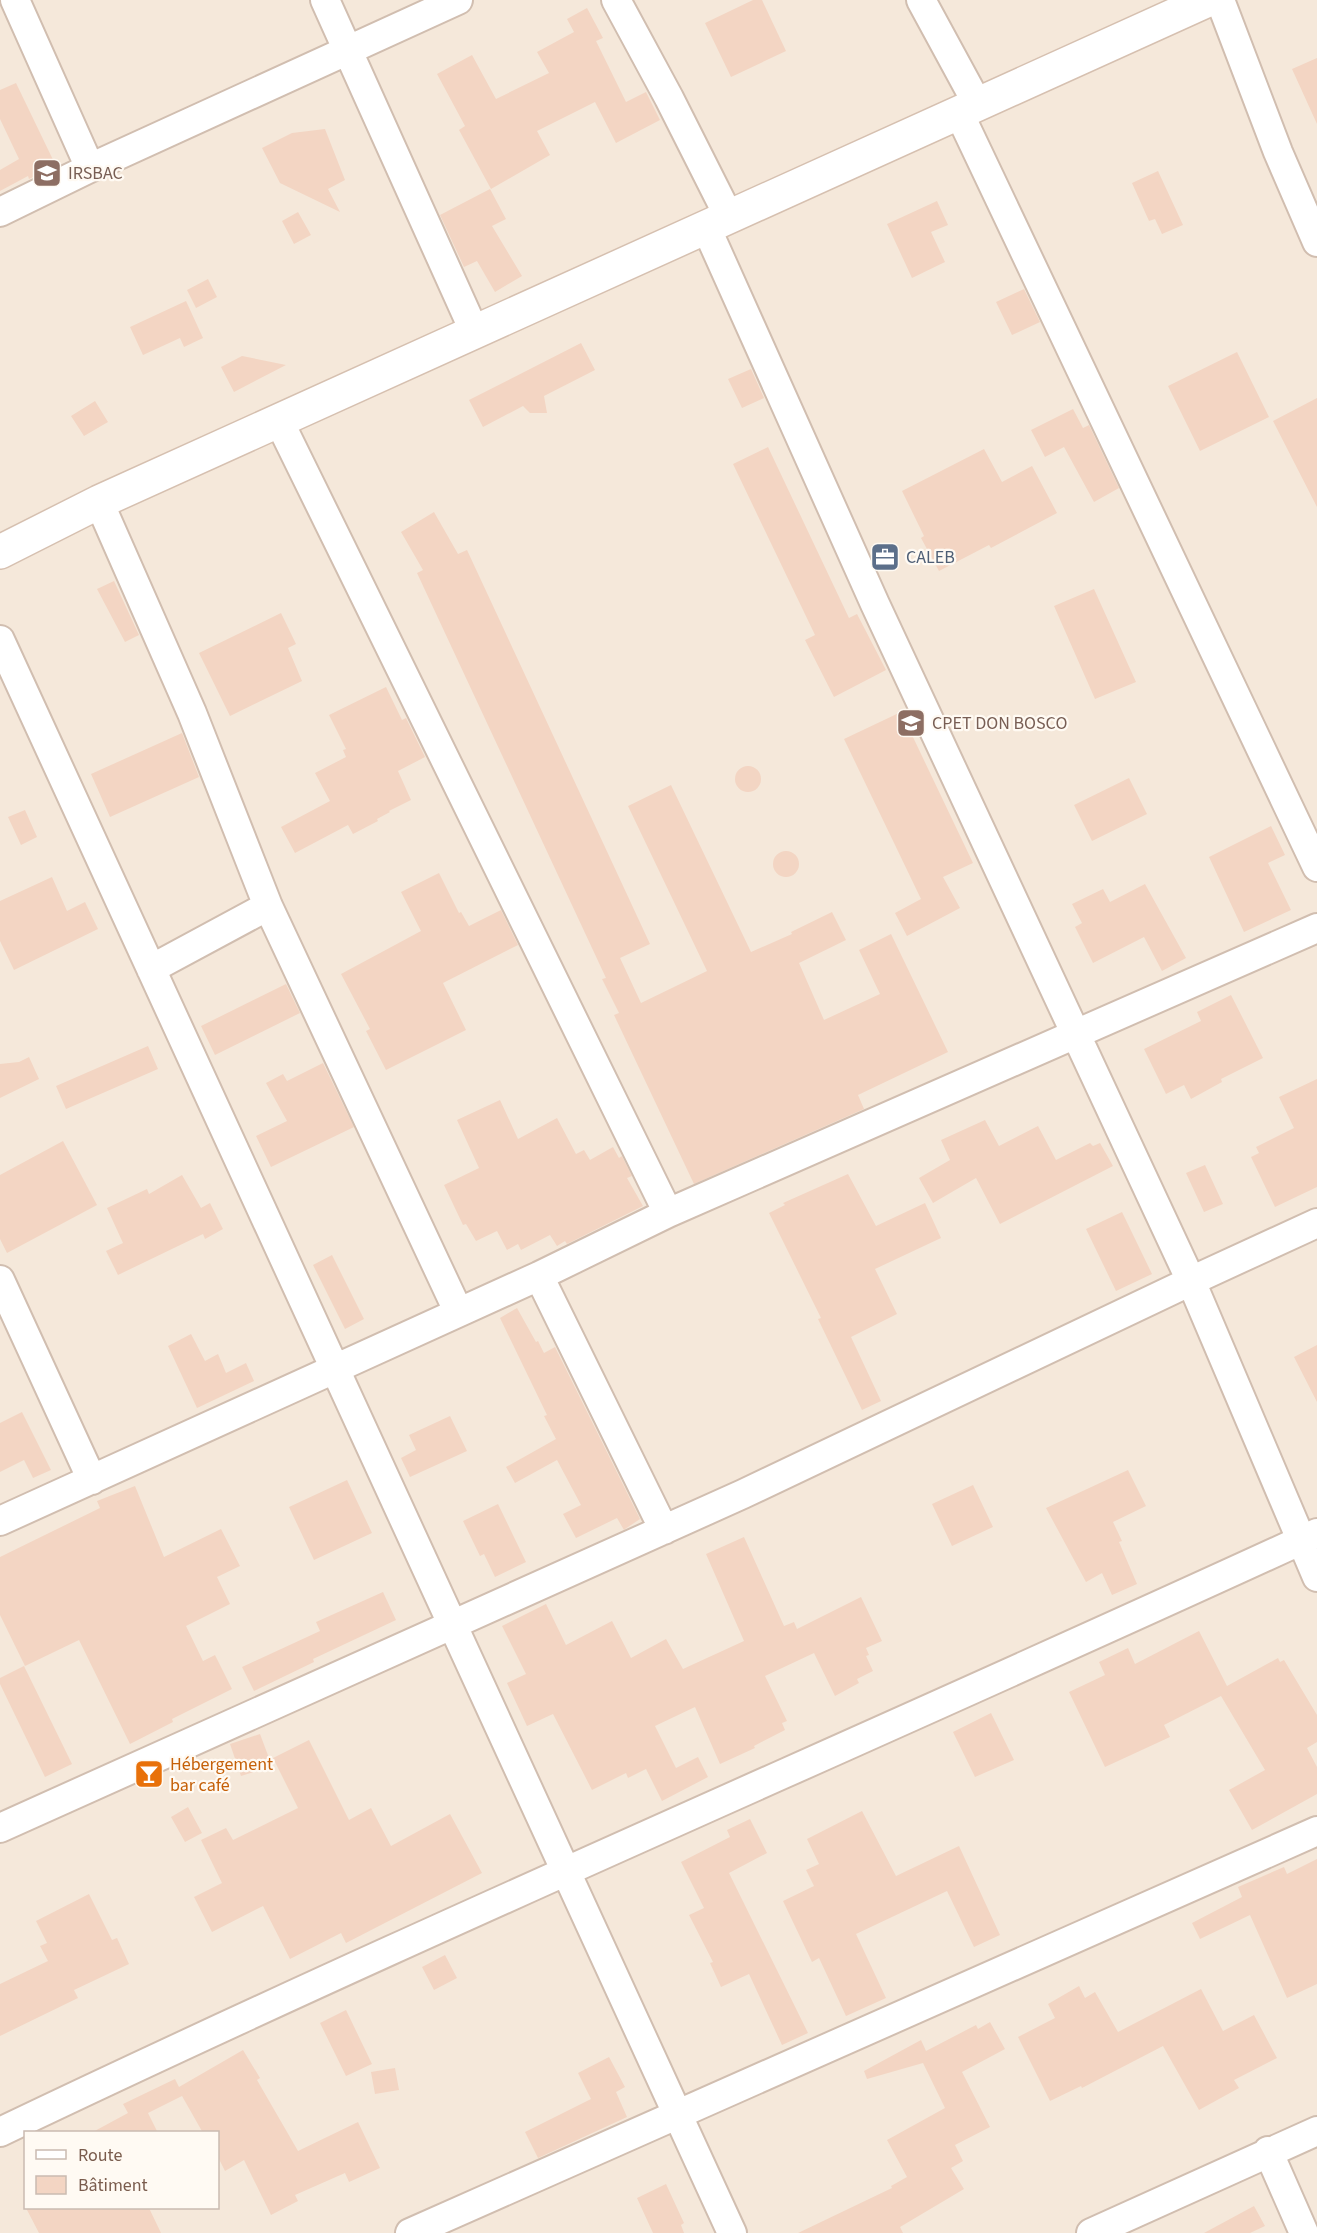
<svg xmlns="http://www.w3.org/2000/svg" width="1317" height="2233" font-family="'Source Sans 3',sans-serif">
	<style>
		.residential { fill: #f5e8da; fill-rule: evenodd }
		.building { fill: #f3d5c3 }
		.lines { fill: none; stroke-linecap: round; stroke-linejoin: round }
		.street-casing { stroke: #d1beb0; stroke-width: 32 }
		.secondary-casing { stroke: #d6c0b0; stroke-width: 36 }
		.street { stroke: #fff; stroke-width: 28 }
		.secondary { stroke: #fff; stroke-width: 33 }
		.labels { text-anchor: middle; dominant-baseline: central; stroke-width: 4.5; stroke-linejoin: round; paint-order: stroke }
		.education-label { font-size: 18px; fill: #785e54; stroke: #fffaf3; text-anchor: start }
		.service-label { font-size: 18px; fill: #4e5e75; stroke: #fffaf3; text-anchor: start }
		.food-label { font-size: 18px; fill: #c56008; stroke: #fffaf3; text-anchor: start }
	</style>
	<rect width="100%" height="100%" fill="#fdf6ec"/>
	<path class="residential" d="M0,0H1317V2233H0ZM26,2132H218V2208H26Z"/>
	<path class="building" d="M753,0H762L786,51L731,77L705,23Z
		M587,8L603,38L596,41L626,102L646,92L660,120L616,143L595,102L537,131L550,155L491,189L459,130L465,126L437,74L472,55L496,99L549,73L537,52L574,32L567,19Z
		M1317,58V124L1292,69Z
		M16,83L56,166L29,179L28,176L0,191V170L19,159L0,119V90Z
		M325,129L345,180L328,189L340,212L280,183L262,148L292,133Z
		M1158,171L1183,225L1162,234L1155,219L1149,221L1132,183Z
		M490,189L506,219L492,226L522,276L495,292L477,261L464,267L440,215Z
		M937,201L948,225L931,232L945,262L912,278L887,224Z
		M298,212L311,235L294,244L282,221Z
		M208,279L217,297L196,308L187,290Z
		M1024,289L1040,322L1012,335L996,302Z
		M186,301L203,338L184,347L180,338L143,355L130,327Z
		M581,343L595,370L544,396L547,413H530L523,406L483,427L469,400Z
		M1237,352L1269,417L1200,451L1168,386Z
		M242,356L286,365L234,392L221,367Z
		M751,369L764,398L742,408L728,379Z
		M1317,398V507L1273,421Z
		M95,401L108,422L84,436L71,416Z
		M1073,409L1083,428L1089,425L1119,488L1094,502L1064,447L1045,457L1031,430Z
		M768,447L849,618L857,614L886,670L834,697L805,640L815,635L733,464Z
		M984,449L1002,482L1032,466L1057,513L991,548L989,545L939,571L921,538L924,536L902,491Z
		M434,512L458,554L467,550L650,944L620,958L641,1003L707,971L628,806L671,785L751,952L792,934L791,932L832,912L846,940L799,963L824,1020L880,994L859,950L891,934L948,1052L858,1095L864,1109L694,1184L614,1015L619,1013L602,979L606,978L417,573L423,570L401,532Z
		M114,581L139,635L125,642L97,589Z
		M1094,589L1136,682L1095,699L1054,606Z
		M281,613L296,644L288,648L302,681L230,716L199,653Z
		M386,687L402,720L406,718L425,757L398,771L411,800L389,811L390,812L377,819L378,821L353,834L348,825L295,853L281,827L330,801L315,773L346,757L343,750L346,749L329,715Z
		M901,712L973,863L943,877L960,908L907,936L895,913L921,899L844,739Z
		M182,733L199,777L110,817L91,774Z
		M735 779a13 13 0 1 1 26 0a13 13 0 1 1-26 0Z
		M1129,778L1147,814L1092,841L1074,805Z
		M25,810L37,837L21,845L8,817Z
		M1271,826L1285,855L1268,863L1291,910L1244,932L1209,857Z
		M773 864a13 13 0 1 1 26 0a13 13 0 1 1-26 0Z
		M439,873L459,913L461,912L469,926L501,910L518,945L443,983L466,1030L386,1070L366,1031L370,1029L341,974L421,931L401,892Z
		M52,877L67,911L85,902L98,929L14,970L0,941V901Z
		M1145,884L1186,958L1162,971L1144,937L1093,963L1075,927L1082,923L1072,904L1103,889L1110,902Z
		M286,984L300,1013L215,1055L201,1026Z
		M1231,995L1263,1058L1221,1079L1222,1082L1191,1099L1184,1085L1166,1094L1144,1049L1201,1021L1197,1012Z
		M148,1046L158,1069L66,1109L56,1086Z
		M29,1057L39,1079L0,1098V1064L19,1062Z
		M323,1063L354,1127L271,1167L256,1136L287,1121L266,1083L283,1074L287,1081Z
		M1317,1079V1187L1275,1207L1251,1157L1259,1153L1256,1147L1294,1128L1279,1097Z
		M500,1100L518,1139L557,1118L576,1154L584,1150L590,1160L613,1147L619,1158L622,1156L632,1176L627,1178L643,1206L567,1244L565,1241L557,1246L550,1235L521,1250L518,1244L507,1250L497,1231L476,1241L466,1224L463,1225L444,1185L479,1168L457,1120Z
		M985,1120L999,1146L1038,1126L1056,1160L1090,1143L1093,1146L1100,1143L1113,1166L1000,1224L976,1178L933,1203L919,1178L950,1160L941,1140Z
		M63,1141L97,1205L7,1253L0,1239V1175Z
		M1205,1165L1223,1204L1204,1212L1186,1173Z
		M848,1174L876,1226L925,1203L941,1238L875,1269L897,1314L851,1337L881,1401L862,1410L818,1319L821,1318L769,1213L785,1205L783,1203Z
		M182,1175L201,1208L210,1203L223,1229L205,1239L203,1234L118,1275L106,1251L123,1243L107,1208L147,1189L149,1194Z
		M1122,1212L1152,1274L1116,1291L1086,1229Z
		M332,1255L364,1319L345,1329L313,1265Z
		M517,1308L536,1342L538,1341L544,1353L555,1347L640,1519L625,1529L624,1530L617,1518L576,1538L563,1514L581,1505L557,1460L515,1483L506,1467L556,1439L544,1416L547,1415L500,1318Z
		M191,1334L205,1361L218,1354L226,1373L246,1363L254,1381L197,1408L168,1346Z
		M1317,1345V1402L1294,1357Z
		M22,1412L51,1470L33,1478L24,1460L0,1472V1423Z
		M450,1416L467,1451L410,1477L401,1458L416,1450L409,1435Z
		M1128,1470L1146,1506L1113,1522L1122,1541L1119,1542L1137,1584L1112,1595L1102,1573L1086,1582L1046,1508Z
		M347,1480L372,1533L314,1560L289,1507Z
		M973,1485L993,1527L952,1546L932,1504Z
		M135,1486L164,1557L221,1529L240,1566L217,1577L230,1604L186,1626L203,1661L215,1655L232,1689L172,1719L173,1722L130,1744L79,1640L25,1666L0,1615V1557L100,1508L97,1501Z
		M498,1504L526,1562L495,1577L484,1554L480,1556L463,1521Z
		M744,1537L784,1626L794,1622L797,1629L861,1597L882,1641L866,1648L869,1655L866,1656L873,1671L857,1679L859,1683L835,1696L814,1653L765,1676L787,1721L782,1723L785,1730L754,1746L755,1748L720,1764L695,1707L655,1726L676,1768L698,1757L708,1777L662,1801L646,1769L628,1778L626,1773L592,1790L553,1714L527,1726L507,1683L526,1674L502,1626L546,1604L566,1645L612,1621L631,1658L666,1639L683,1669L744,1641L706,1554Z
		M383,1592L396,1620L313,1659L314,1662L254,1691L242,1667L320,1631L316,1622Z
		M1199,1631L1227,1686L1278,1658L1280,1662L1284,1660L1317,1715V1742L1307,1748L1317,1767V1794L1252,1830L1229,1790L1265,1770L1221,1696L1164,1725L1170,1737L1105,1767L1069,1692L1105,1675L1099,1662L1128,1648L1135,1664Z
		M24,1666L72,1764L45,1777L0,1684V1678Z
		M991,1713L1014,1760L975,1777L953,1732Z
		M260,1734L272,1766L241,1776L230,1744Z
		M309,1740L349,1820L371,1808L391,1846L450,1814L482,1873L346,1943L341,1933L290,1959L263,1906L212,1932L194,1897L222,1883L201,1840L226,1828L233,1840L298,1808L273,1758Z
		M188,1807L202,1833L185,1842L171,1817Z
		M862,1811L896,1876L959,1846L1000,1935L974,1947L947,1891L856,1934L886,1998L846,2016L819,1958L812,1962L783,1901L814,1886L806,1870L819,1864L807,1839Z
		M750,1819L767,1853L729,1873L808,2033L782,2045L749,1974L721,1987L710,1963L713,1962L689,1915L704,1908L681,1862L730,1837L727,1830Z
		M1317,1859V1984L1287,1998L1250,1915L1200,1939L1192,1923L1242,1897L1238,1887L1284,1867L1287,1874Z
		M89,1894L112,1940L117,1938L129,1964L74,1990L78,1998L0,2036V1984L48,1961L40,1946L47,1943L36,1921Z
		M445,1955L457,1978L434,1990L422,1967Z
		M1079,1986L1085,1998L1095,1992L1118,2032L1201,1989L1223,2031L1254,2015L1277,2058L1234,2080L1239,2088L1199,2110L1163,2046L1082,2088L1081,2086L1050,2101L1018,2037L1055,2018L1048,2004Z
		M346,2010L372,2064L346,2076L320,2023Z
		M990,2022L1005,2049L962,2072L990,2127L955,2145L963,2161L951,2168L964,2189L900,2227L903,2233H798L892,2188L891,2186L907,2177L887,2140L945,2108L923,2063L867,2079L864,2071L921,2040L926,2051L976,2025L978,2029Z
		M243,2050L260,2078L257,2080L298,2151L358,2122L380,2168L349,2182L345,2173L295,2195L298,2201L271,2215L244,2160L225,2171L218,2157V2133H203L182,2096L148,2113L158,2133H91L128,2113L123,2104L175,2079L179,2087Z
		M609,2057L625,2087L616,2092L627,2117L538,2158L525,2132L591,2099L578,2073Z
		M395,2068L399,2090L375,2094L371,2072Z
		M666,2184L684,2223L681,2225L684,2233H653L637,2198Z
		M1254,2206L1265,2226L1250,2233H1204Z
		M26,2208H149L161,2233H39Z"/>
	<g class="lines">
		<g class="street-casing">
			<path id="street" d="M15,0L90,168
				M325,0L475,333
				M616,0L669,98L729,217
				M921,0L978,105
				M1220,0L1278,152L1317,242
				M959,113L1317,867
				M0,212L90,168L458,0
				M706,227L875,604L1191,1281L1317,1577
				M279,421L668,1213
				M99,502L192,713L268,906L458,1311
				M0,640L732,2233
				M151,969L268,906
				M539,1276L664,1530
				M0,1280L92,1480
				M0,1521L539,1276L668,1213L1317,928
				M0,1828L743,1494L1191,1281L1317,1223
				M0,2132C435,1924 879,1735 1317,1533
				M1268,2151L1304,2233
				M410,2233L1317,1831
				M1091,2233L1317,2131"/>
		</g>
		<g class="secondary-casing">
			<path id="secondary" d="M0,552L99,502L1208,0"/>
		</g>
		<use href="#street" class="street"/>
		<use href="#secondary" class="secondary"/>
	</g>
	<defs>
		<g id="school-square" transform="scale(1.5)"><rect x="-9" y="-9" width="18" height="18" rx="4" fill="#8d6e63" stroke="#fffaf3"/><path d="M0-5L7-2L0 1L-7-2ZM-4 1L0 2.5L4 1V4Q0 6-4 4Z" fill="#fff"/></g>
		<g id="office-square" transform="scale(1.5)"><rect x="-9" y="-9" width="18" height="18" rx="4" fill="#5c6f8a" stroke="#fffaf3"/><path d="M-6-3h4V-5.5h4V-3h4V5H-6ZM-1-4.5V-3h2v-1.5ZM-6 0V1H6V0Z" fill="#fff"/></g>
		<g id="bar-square" transform="scale(1.5)"><rect x="-9" y="-9" width="18" height="18" rx="4" fill="#e8710a" stroke="#fffaf3"/><path d="M-6-5H6L.8 .8V4.5H3.5V6h-7V4.5H-.8V.8Z" fill="#fff"/></g>
	</defs>
	<g fill-rule="evenodd">
		<use href="#school-square" x="47" y="173"/>
		<use href="#office-square" x="885" y="557"/>
		<use href="#school-square" x="911" y="723"/>
		<use href="#bar-square" x="149" y="1774"/>
	</g>
	<g class="labels">
		<g class="education-label">
			<text x="68" y="173">IRSBAC</text>
			<text x="932" y="723">CPET DON BOSCO</text>
		</g>
		<g class="service-label">
			<text x="906" y="557">CALEB</text>
		</g>
		<g class="food-label">
			<text x="170" y="1764">Hébergement<tspan x="170" dy="21">bar café</tspan></text>
		</g>
	</g>
	<rect x="24" y="2131" width="195" height="78" fill="#fffaf3" stroke="#cabbb1" stroke-width="1.5"/>
	<rect x="36" y="2150" width="30" height="9" fill="#ffffff" stroke="#cabbb1" stroke-width="1.5"/>
	<text x="78" y="2161" font-size="18" fill="#7a5c4d">Route</text>
	<rect x="36" y="2176" width="30" height="18" fill="#f3d5c3" stroke="#cabbb1" stroke-width="1.5"/>
	<text x="78" y="2191" font-size="18" fill="#7a5c4d">Bâtiment</text>
</svg>
